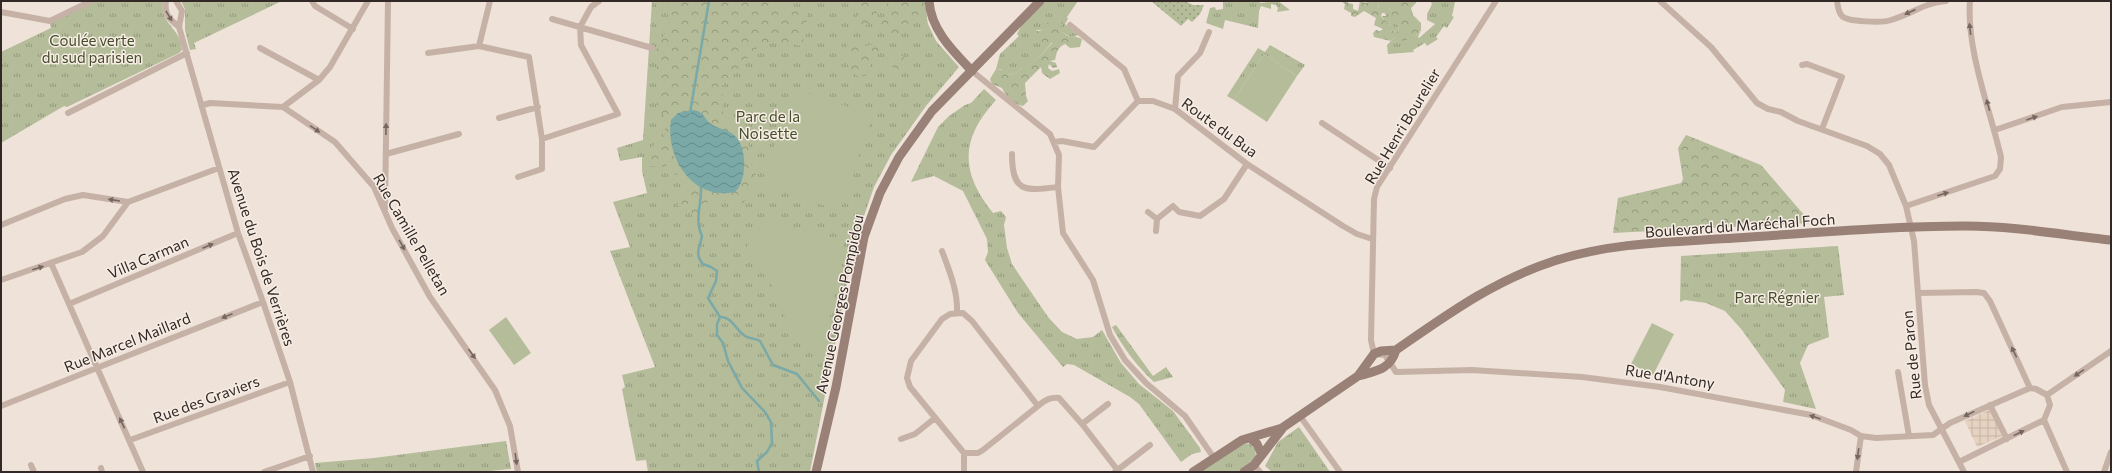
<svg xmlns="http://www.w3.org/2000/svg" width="2112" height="473" font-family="Commissioner,sans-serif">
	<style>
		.grass { fill: url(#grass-tufts) }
		.forest { fill: url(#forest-crowns); fill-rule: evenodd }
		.garden { fill: url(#garden-dots) }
		.pitch { fill: #b4bc9a }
		.plaza { fill: url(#plaza-grid) }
		.water { fill: url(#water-waves) }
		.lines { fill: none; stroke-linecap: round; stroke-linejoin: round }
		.stream { stroke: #7aa9a7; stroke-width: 2.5 }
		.street { stroke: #c6b1a6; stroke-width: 6 }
		.secondary { stroke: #998177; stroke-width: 9 }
		.oneway { fill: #756660 }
		.labels { text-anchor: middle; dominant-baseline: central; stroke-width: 3; stroke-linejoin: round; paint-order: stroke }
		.park-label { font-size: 15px; fill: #454e2c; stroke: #f7ede4 }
		.street-label { font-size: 15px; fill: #322926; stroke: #f7ede4 }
	</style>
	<defs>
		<pattern id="grass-tufts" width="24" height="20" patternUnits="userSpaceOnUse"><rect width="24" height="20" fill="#b4bc9a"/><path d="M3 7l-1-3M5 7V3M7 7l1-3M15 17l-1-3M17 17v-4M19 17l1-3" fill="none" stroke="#93997d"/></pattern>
		<pattern id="forest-crowns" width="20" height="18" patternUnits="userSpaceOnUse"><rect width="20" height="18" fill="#b4bc9a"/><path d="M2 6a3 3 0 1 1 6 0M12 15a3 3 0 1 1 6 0" fill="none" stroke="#93997d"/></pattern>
		<pattern id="garden-dots" width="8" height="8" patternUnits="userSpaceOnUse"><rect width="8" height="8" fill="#b4bc9a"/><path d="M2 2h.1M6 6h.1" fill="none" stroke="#93997d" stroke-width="1.8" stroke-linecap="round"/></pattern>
		<pattern id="plaza-grid" width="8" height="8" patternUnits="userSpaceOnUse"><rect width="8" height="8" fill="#e6d2c0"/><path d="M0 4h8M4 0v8" fill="none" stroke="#c6b4a5"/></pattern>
		<pattern id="water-waves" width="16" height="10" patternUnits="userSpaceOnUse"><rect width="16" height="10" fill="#7aa9a7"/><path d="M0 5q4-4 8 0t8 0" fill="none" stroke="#658a88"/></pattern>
	</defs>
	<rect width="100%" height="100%" fill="#efe2d9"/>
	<path class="grass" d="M95,1H163C160,26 181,27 182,50L179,53L67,107L64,106L1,143V52L51,28L50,23Z
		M181,1H282L194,43L196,49L190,50L185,30V9Z
		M652,1H924L928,24L936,41L959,67L926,106L891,155L874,187L855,242L810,472H648L646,460L636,461L622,389L625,387L622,375L655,367L610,251L630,247L613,202L647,193L642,171V157L620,161L617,148L643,140Z
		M1046,1H1078L1067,17L1068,19L1065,24L1078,35L1070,37C1058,28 1049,30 1036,30L1052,38V42C1044,53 1035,60 1025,70L1021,68L1016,73L1008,75L1001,69H996L1000,54L1019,36L1017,34L1023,23Z
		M1260,1V3L1278,1L1290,10L1277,12L1278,8L1276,5L1271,4V9L1261,6L1259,11L1258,28L1225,20L1223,29L1206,23L1210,8L1215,7L1216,10L1223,9V2Z
		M1378,1H1389V8L1392,11L1399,28L1397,32L1391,30L1390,24L1385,22L1382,16H1386L1385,13H1382L1381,16L1379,15Z
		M1430,1H1458L1455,2L1452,16L1454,17L1447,28L1444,26L1436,37L1438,39L1427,46L1425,43L1413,50L1414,52L1388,54L1387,45L1395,37L1415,36L1421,30L1418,37L1419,38L1435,24L1427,20V14L1432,4Z
		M1270,45L1305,65L1297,76L1264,54L1234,100L1227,96L1258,48L1265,52Z
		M984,89L996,100C960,139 960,172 993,213L1001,211L1006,217L1004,225L1007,248L1012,264L1048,317L1062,332L1077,339L1093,337L1102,330L1121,363L1139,384L1173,411L1200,448L1201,452L1192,454L1181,462L1139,404L1130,397L1074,365L1067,364L1063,367L1018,313L985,260L988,252L987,239L963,191L934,176L911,182L938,127L949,116L965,105L971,103Z
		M1838,246L1844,295L1824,297L1829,337L1808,345L1800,363L1816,409L1783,402L1785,390L1742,330L1725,311L1706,303L1685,300L1680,302L1681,256Z
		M1116,325L1153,376L1166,367L1173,377L1154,382C1136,365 1124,349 1112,327Z
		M1299,427L1330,472H1272L1265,466L1278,442Z
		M506,441L511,469L479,472H317L315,463L374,458Z
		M1240,443L1250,444L1255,449L1256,457L1238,472H1197Z"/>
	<path class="forest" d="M668,1H774V3L808,14L802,46L775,42L757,48L722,86L723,113L748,140L751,163L758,180C751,193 749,203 733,207L729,201L710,200C704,205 701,212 694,216L677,205L684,200L683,192L690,185L687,178L671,173L668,165L662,167L649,166C647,155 648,148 658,142L662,144C665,135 667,124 663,114L658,113C656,105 658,97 657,88L667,82L659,79L654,51L660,46L659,42L668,29ZM706,117L712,125L733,134L745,156L741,183L735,192L707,191L698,186L680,167L674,157L670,131Z
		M860,1H880L878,11L862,30L855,26Z
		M887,1H924L927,11L916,23L904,24L899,38L887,37L878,29L887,12Z
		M1341,1H1349L1348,3L1353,4V9L1358,11L1360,1L1366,3L1368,1H1378C1379,16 1380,17 1392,26L1391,30L1397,32L1399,28L1391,15L1392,11L1389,8V1H1416V3L1411,8L1413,15L1421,23V30L1415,36L1403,41L1395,37L1391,41L1374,37L1373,33L1376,30L1380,31L1383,29L1374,25L1376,18L1364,11L1355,17L1351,16V13L1344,9L1345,4Z
		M1059,19L1062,20L1063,24L1058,30L1070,37L1074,36L1082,39L1080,47L1070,48L1065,44C1057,48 1057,52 1055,60L1050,61L1056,63L1057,67L1053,68L1049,64L1048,68L1052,71L1059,69L1060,73L1050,79L1042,73L1041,67L1025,83L1026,96L1028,101L1023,106C1015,105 1005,95 1002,88L992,84L990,79L996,69L1006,70L1008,75L1016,73L1021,68L1025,69C1035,60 1044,53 1052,43V39L1046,44L1036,40L1034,32L1042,30L1047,23Z
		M855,37L865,46L879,43L883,47L877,52L879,60L871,64L868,75L858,77L848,66L847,62L852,53L847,51V45Z
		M893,53L903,56L906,62L901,63L902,68L898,70L894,67L886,68L887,60Z
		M1686,135L1761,165L1811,223L1613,233L1618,198L1681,183L1683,179L1678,148Z"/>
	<path class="garden" d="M1151,1H1185L1193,5H1204L1200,14L1192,22L1188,19L1181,26Z"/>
	<path class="pitch" d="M1264,54L1297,76L1267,122L1234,100Z
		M793,88L873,115L840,211L761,184Z
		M764,220L810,231L844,242L822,360L794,330L783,314L777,293L746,248Z
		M506,317L531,353L514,365L489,330Z
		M1652,323L1674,334L1653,375L1631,364Z"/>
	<path class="plaza" d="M1991,409L2003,436L1977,447L1965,421Z"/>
	<path class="water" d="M693,110C704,111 704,119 711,124C718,129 727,129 734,135C747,146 748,180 735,192C693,201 665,158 671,120L678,113Z"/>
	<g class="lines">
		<path class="stream" d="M690,113L709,1
			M701,187C702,203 694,220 702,236C700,247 694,254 703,264L711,267L717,271L716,281L708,298L720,317L717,324V335L723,343L728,361L742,388L765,412L771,422L772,443L767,452L757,461L759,472
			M720,317C731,316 736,330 745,336C749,339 755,338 760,341L773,365L797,374L819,401"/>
		<path class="street" d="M166,1C164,14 169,19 179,27
			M176,1L182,11L179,27
			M312,1L315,6L353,29
			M490,1L479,46L529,57L542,139L618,114L581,45L580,27L591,7L599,1
			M1496,1L1377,187L1374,199L1371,340L1374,354L1385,355L1396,372L1472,370L1582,377L1660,387L1811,415L1851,430L1861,436L1876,438L1933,435L1950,423L2030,388L2036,389L2047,395L2050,405L2044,420L1959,462
			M1660,1L1711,47L1757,103L1768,109L1781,112L1798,121L1867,146L1880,154L1889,165L1906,206L1914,241L1925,385L1929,405L1964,472
			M1837,1C1838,6 1838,12 1842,16C1847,22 1883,23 1891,20C1911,14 1924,3 1946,1
			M1,12L50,21L91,1
			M552,19L652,48
			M1070,25L1124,69L1138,101
			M179,27L238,233L263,302L290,382L313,472
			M260,48L319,80
			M428,53L479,46
			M1802,65L1807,64L1842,77L1822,129
			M972,71L1050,134L1059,155L1058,187L1063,233L1093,280L1110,335L1125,360L1146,383L1185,416L1214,458
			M1138,101H1153L1175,109L1247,164L1343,226L1357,234L1372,239
			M203,105L210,103L283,107L335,142L374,187L392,228L430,297L495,390L510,426L518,472
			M283,107L319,80L330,67L368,1
			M1175,109L1178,76L1200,53L1209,32
			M68,113L187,53
			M499,118L538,107
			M1322,123L1390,168
			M1995,130L2062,107L2111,102
			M1054,142L1062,141L1094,147L1138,101
			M386,154L459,134
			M1012,154C1012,193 1025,191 1058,187
			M518,177L542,169V139
			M128,202L219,168
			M1906,206L1995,176L2000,169L2001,157C1990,110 1966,48 1970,1
			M385,209L388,1
			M1148,212L1157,219
			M1,225L65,199L83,195L128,202L103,236L82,252L1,280
			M1156,231L1157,219L1173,206L1179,212L1200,216L1224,199L1247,164
			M942,251C949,270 958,291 957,312
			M51,263L143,472
			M1918,293L1976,292L1984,293L1990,301L2030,388
			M69,304L238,233
			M1898,372L1909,436
			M2047,395L2111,351
			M1990,405L2007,439
			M1,406L263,302
			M1038,406L972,321L963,313L950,314L942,319L911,361L907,378L910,387L964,453H978L983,450L1038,406C1045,400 1050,397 1059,398L1082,424L1119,472
			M1300,416L1340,472
			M2044,420L2067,472
			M1082,424L1108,404
			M901,439L915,434L935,418
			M130,440L290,382
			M31,465L34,472
			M1254,465L1260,472
			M101,468L102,472
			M264,472L310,456
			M964,472V453
			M1115,472L1150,445
			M1856,472L1861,436
			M2104,472L2111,452"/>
		<path class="secondary" d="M929,1C931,30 953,51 972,71
			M1396,350C1448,314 1493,281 1554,261C1612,242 1676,242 1735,238C1812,233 1889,226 1966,226C2015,226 2063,235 2111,240
			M1358,376C1376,371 1390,370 1396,350
			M1250,438L1257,444L1262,455
			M816,472L836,387L864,237L880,193L899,157L932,111L1040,1
			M1193,472L1242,440L1282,428L1358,376L1374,354L1381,351L1396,350
			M1244,472L1254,465L1282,429"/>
	</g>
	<defs><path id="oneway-solid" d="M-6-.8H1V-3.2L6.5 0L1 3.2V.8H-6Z"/></defs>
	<g class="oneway">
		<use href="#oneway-solid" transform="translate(1910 12) rotate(156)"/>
		<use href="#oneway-solid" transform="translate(169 16) rotate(59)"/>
		<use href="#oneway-solid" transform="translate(1970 29) rotate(-97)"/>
		<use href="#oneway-solid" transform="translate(1988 105) rotate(-105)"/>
		<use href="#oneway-solid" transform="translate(2032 118) rotate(-19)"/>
		<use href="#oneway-solid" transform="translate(315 129) rotate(34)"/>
		<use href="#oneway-solid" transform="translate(386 129) rotate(-89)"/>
		<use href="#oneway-solid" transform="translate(1943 194) rotate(-18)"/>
		<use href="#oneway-solid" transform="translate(114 200) rotate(-171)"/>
		<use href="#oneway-solid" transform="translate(402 245) rotate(60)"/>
		<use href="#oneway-solid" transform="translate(208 246) rotate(-23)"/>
		<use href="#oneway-solid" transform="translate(38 268) rotate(-18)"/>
		<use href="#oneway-solid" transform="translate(227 316) rotate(158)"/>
		<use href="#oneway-solid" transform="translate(2014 352) rotate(-116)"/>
		<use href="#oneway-solid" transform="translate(472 354) rotate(54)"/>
		<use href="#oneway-solid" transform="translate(2079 373) rotate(145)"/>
		<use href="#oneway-solid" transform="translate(1969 414) rotate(154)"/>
		<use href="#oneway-solid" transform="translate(1815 417) rotate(-161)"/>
		<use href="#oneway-solid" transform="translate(122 423) rotate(-115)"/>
		<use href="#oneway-solid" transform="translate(2019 433) rotate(-26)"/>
		<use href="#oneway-solid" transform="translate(1858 454) rotate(98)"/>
		<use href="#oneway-solid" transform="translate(516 459) rotate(82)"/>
	</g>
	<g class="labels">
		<g class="park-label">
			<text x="92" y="40">Coulée verte<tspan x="92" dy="17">du sud parisien</tspan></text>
			<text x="768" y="116">Parc de la<tspan x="768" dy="17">Noisette</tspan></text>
			<text x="1777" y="297">Parc Régnier</text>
		</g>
		<g class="street-label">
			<text transform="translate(1402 126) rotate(-59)">Rue Henri Bourelier</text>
			<text transform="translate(1220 127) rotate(36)">Route du Bua</text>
			<text transform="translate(1740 225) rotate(-4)">Boulevard du Maréchal Foch</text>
			<text transform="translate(412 234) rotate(60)">Rue Camille Pelletan</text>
			<text transform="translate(148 257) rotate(-23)">Villa Carman</text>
			<text transform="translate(262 257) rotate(72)">Avenue du Bois de Verrières</text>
			<text transform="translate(839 304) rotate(-78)">Avenue Georges Pompidou</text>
			<text transform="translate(127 342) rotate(-22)">Rue Marcel Maillard</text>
			<text transform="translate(1911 355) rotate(-96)">Rue de Paron</text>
			<text transform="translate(1670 376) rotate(9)">Rue d'Antony</text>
			<text transform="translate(206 399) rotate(-20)">Rue des Graviers</text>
		</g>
	</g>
	<rect width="2112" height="473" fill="none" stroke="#322926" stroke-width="4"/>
</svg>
